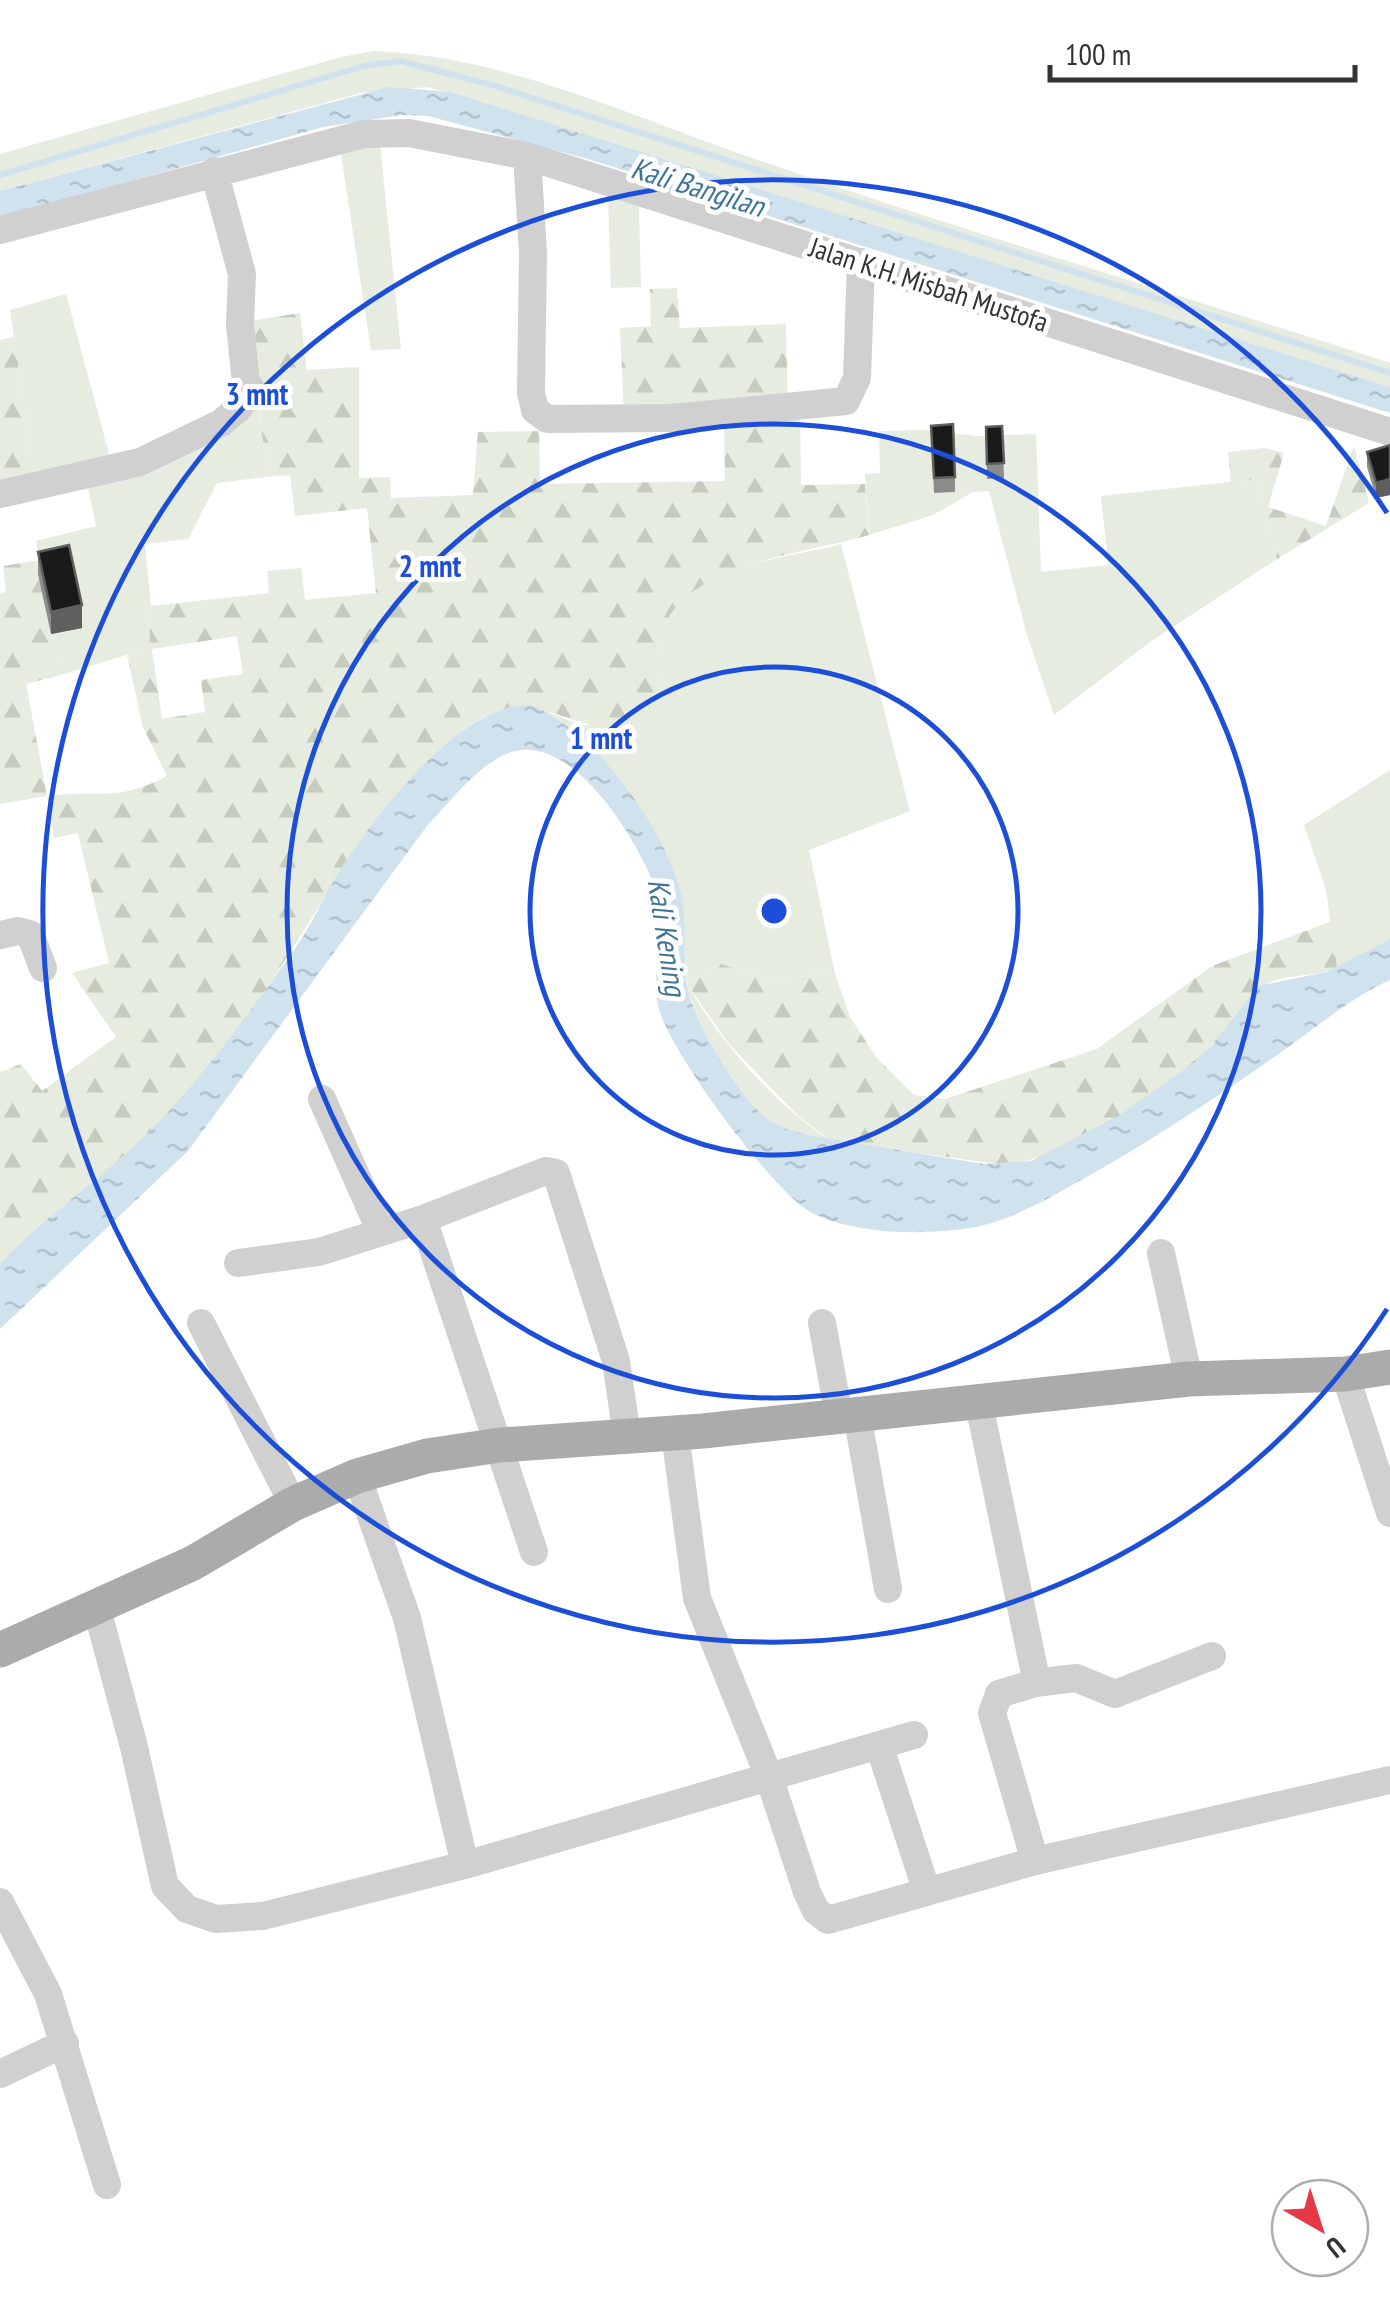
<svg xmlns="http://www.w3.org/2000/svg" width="1390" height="2298" font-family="'PT Sans Narrow',sans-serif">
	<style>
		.green { fill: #e6ecdf }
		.forest { fill: url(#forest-firs); fill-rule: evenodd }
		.water { fill: url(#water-ripples) }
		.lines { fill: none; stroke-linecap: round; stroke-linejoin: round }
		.stream { stroke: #cfe2ee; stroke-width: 6 }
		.minor { stroke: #d0d0d0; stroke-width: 28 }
		.major { stroke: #ababab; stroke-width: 35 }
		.wall { fill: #8c8c8c }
		.shaded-wall { fill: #5f5f5f }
		.building { fill: #1a1a1a; stroke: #5f5f5f; stroke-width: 2.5 }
		.ring { fill: none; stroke: #1d4ed8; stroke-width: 5 }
		.labels { text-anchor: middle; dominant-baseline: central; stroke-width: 10; stroke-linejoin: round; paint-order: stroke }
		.street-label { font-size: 28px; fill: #333; stroke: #fff }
		.water-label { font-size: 30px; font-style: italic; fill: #3f7597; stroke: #fff }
		.centre { fill: #1d4ed8; stroke: #fff; stroke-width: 5 }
		.ring-label { font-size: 30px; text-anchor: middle; font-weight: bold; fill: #1d4ed8; stroke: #fff; stroke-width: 10; stroke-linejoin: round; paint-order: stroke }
	</style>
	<defs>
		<pattern id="forest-firs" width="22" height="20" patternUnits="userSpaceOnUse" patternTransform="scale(2.5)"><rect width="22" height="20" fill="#e6ecdf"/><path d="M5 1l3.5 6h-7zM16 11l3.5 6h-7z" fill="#c6cbc0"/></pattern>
		<pattern id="water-ripples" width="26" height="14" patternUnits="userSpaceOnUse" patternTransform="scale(2.5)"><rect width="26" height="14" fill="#cfe2ee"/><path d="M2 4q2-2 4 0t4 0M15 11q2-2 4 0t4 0" fill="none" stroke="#b2c2cd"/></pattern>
	</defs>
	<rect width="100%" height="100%" fill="#fff"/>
	<path class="green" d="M375,51C507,56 637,119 761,161C969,233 1181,295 1390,363V387L428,87L361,93L0,191V154L341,57Z
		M380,144L401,349L371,350L340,148Z
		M608,195L639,205L641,287L611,288Z
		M66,294L115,476L256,384L267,477L217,483L188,539L145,544L151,606L149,648L61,675L36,541L96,526L84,468L35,479L10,310Z
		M924,430L976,436L1036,434L1041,572L1108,565L1101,496L1257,479L1277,559L1150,642L1054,715L1027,635L989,491L973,492L933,515L869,535L865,474L880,473L879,431Z
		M841,544L910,811L809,850L835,974L770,979L718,963L687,984C720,1042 775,1105 831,1141C810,1136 784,1132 767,1119C738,1096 691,1018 687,982C683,952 688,921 680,891C663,826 594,731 531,705L583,726L636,713L659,691C666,670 658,649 664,629C684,564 788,559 841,544Z
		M1390,770V939L1337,968L1326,890L1304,825Z"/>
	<path class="forest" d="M677,288L680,328L786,324L788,415L800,416L801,485L865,484L869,535C813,552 683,564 664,629C658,650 666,671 659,691C582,781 552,656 458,735C357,818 307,942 227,1043C195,1083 160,1126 120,1159C79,1194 37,1224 0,1263V1072L21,1064L42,1091L116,1037L72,973L109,963L78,833L54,838L47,796L0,804V593L6,592L3,566L40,560L61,675L26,684L47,796C99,789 116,803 167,776L143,727L127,655L149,648L151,606L269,593L267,571L301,568L305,600L376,593L367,508L295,516L290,475L267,477L249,321L300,313L307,370L359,367V478L390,477L391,498L473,495L478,432L539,431L540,484L725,481L724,410L624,414L620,328L651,326L650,289ZM237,636L243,674L201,680L205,712L162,719L152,649Z
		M14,337L35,479L0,485V340Z
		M1354,446L1369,503L1277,559L1257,479L1231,482L1228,452L1264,448L1284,453L1268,507L1326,526Z
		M1332,921L1337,968C1315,978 1281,973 1264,986C1239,1003 1229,1028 1208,1048C1155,1098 1078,1155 1005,1165L831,1141L798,1116L729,1044L687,984L718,963L770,979L835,974L850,1017L876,1057L914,1095L945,1099L1097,1049L1212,966Z"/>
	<path class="water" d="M389,87L450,92L1390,387V413L588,159L428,116L402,115L323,127L0,218V191Z
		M531,705C595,731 664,827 681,893C688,923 682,955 687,985C693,1021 740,1100 770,1121C781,1128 794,1131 806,1135L984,1164L1031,1161L1120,1115L1182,1071L1211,1046L1258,986L1327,972L1390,939V980C1348,999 1315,1029 1277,1055C1211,1101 1145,1145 1074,1184C1039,1204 1003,1224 963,1229C917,1235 857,1234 814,1214C776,1197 665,1046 658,1005C651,966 669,924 654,885C636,837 567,724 504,755C474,769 450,802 427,826L188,1151L0,1329V1263C53,1208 119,1167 170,1110C216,1059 256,1004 296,947C316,918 329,884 350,855C385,804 465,702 531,705Z"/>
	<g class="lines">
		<path class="stream" d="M0,175L364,66L400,61L492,85L1390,373"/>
		<path class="minor" d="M527,156L533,253L531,393L535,410L547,419L673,418L846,401L857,378L861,262
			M0,230L364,134L409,133L527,156L1390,432
			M0,494L140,462L221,423L239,408L246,383L240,324L242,274L214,171
			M0,935L18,931L30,934L43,968
			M322,1099L381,1232
			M1161,1253L1189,1379
			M238,1263L319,1252L423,1219
			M201,1323L293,1504
			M822,1323L839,1416
			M1345,1374L1390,1513
			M979,1404L1035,1674V1683L999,1694L992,1713L1035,1861
			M857,1414L888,1589
			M675,1433L697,1598L769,1777L807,1892L816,1911L828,1920L1035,1861L1390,1780
			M357,1476L407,1618L465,1865
			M534,1552L423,1219L546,1171L556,1173L616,1361L627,1436
			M97,1609L134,1747L165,1886L187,1909L216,1919L263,1916L465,1865L914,1735
			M1035,1683L1076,1678L1115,1694L1212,1656
			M879,1745L927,1892
			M0,1902L48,1994L107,2185
			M0,2074L65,2043"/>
		<path class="major" d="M0,1650L193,1563L293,1504L357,1476L427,1456L500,1445L703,1431L1189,1379L1345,1374L1390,1367"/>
	</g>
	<path class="wall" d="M931,426L955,477V492L934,493Z
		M1002,426L1004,478L987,479L986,427Z
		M1390,445V495L1376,498L1367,467V452Z
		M38,552L82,628L51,634L38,574Z"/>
	<path class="shaded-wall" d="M1390,479V495L1376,498V483Z
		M82,605V628L51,634V612Z"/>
	<path class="building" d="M953,424L955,477L934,478L931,426Z
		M1002,426L1004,463L987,464L986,427Z
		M1390,445V479L1376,483L1367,452Z
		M69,545L82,605L51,612L38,552Z"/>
	<g class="ring">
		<circle cx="774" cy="911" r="244"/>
		<circle cx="774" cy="911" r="487"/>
		<path d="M1387 1309A731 731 0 1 1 1387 513"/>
	</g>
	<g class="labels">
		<g class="street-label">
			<text transform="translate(929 284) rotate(18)">Jalan K.H. Misbah Mustofa</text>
		</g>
		<g class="water-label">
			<text transform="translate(698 186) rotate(17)">Kali Bangilan</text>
			<text transform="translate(668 937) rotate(81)">Kali Kening</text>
		</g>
	</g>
	<circle cx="774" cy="911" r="15" class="centre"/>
	<g class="ring-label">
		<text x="257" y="405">3 mnt</text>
		<text x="430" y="577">2 mnt</text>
		<text x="601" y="749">1 mnt</text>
	</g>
	<g transform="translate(1320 2228) rotate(141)"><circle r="48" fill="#ffffff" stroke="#adadad" stroke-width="2.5"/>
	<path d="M0-8L18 38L0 25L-18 38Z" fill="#e63946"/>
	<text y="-15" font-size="28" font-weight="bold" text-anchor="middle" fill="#333333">U</text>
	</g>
	<path d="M1050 65v15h305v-15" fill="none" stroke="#333333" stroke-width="5"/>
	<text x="1065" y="65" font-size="30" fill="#333333" stroke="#ffffff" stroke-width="8" paint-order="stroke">100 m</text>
</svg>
